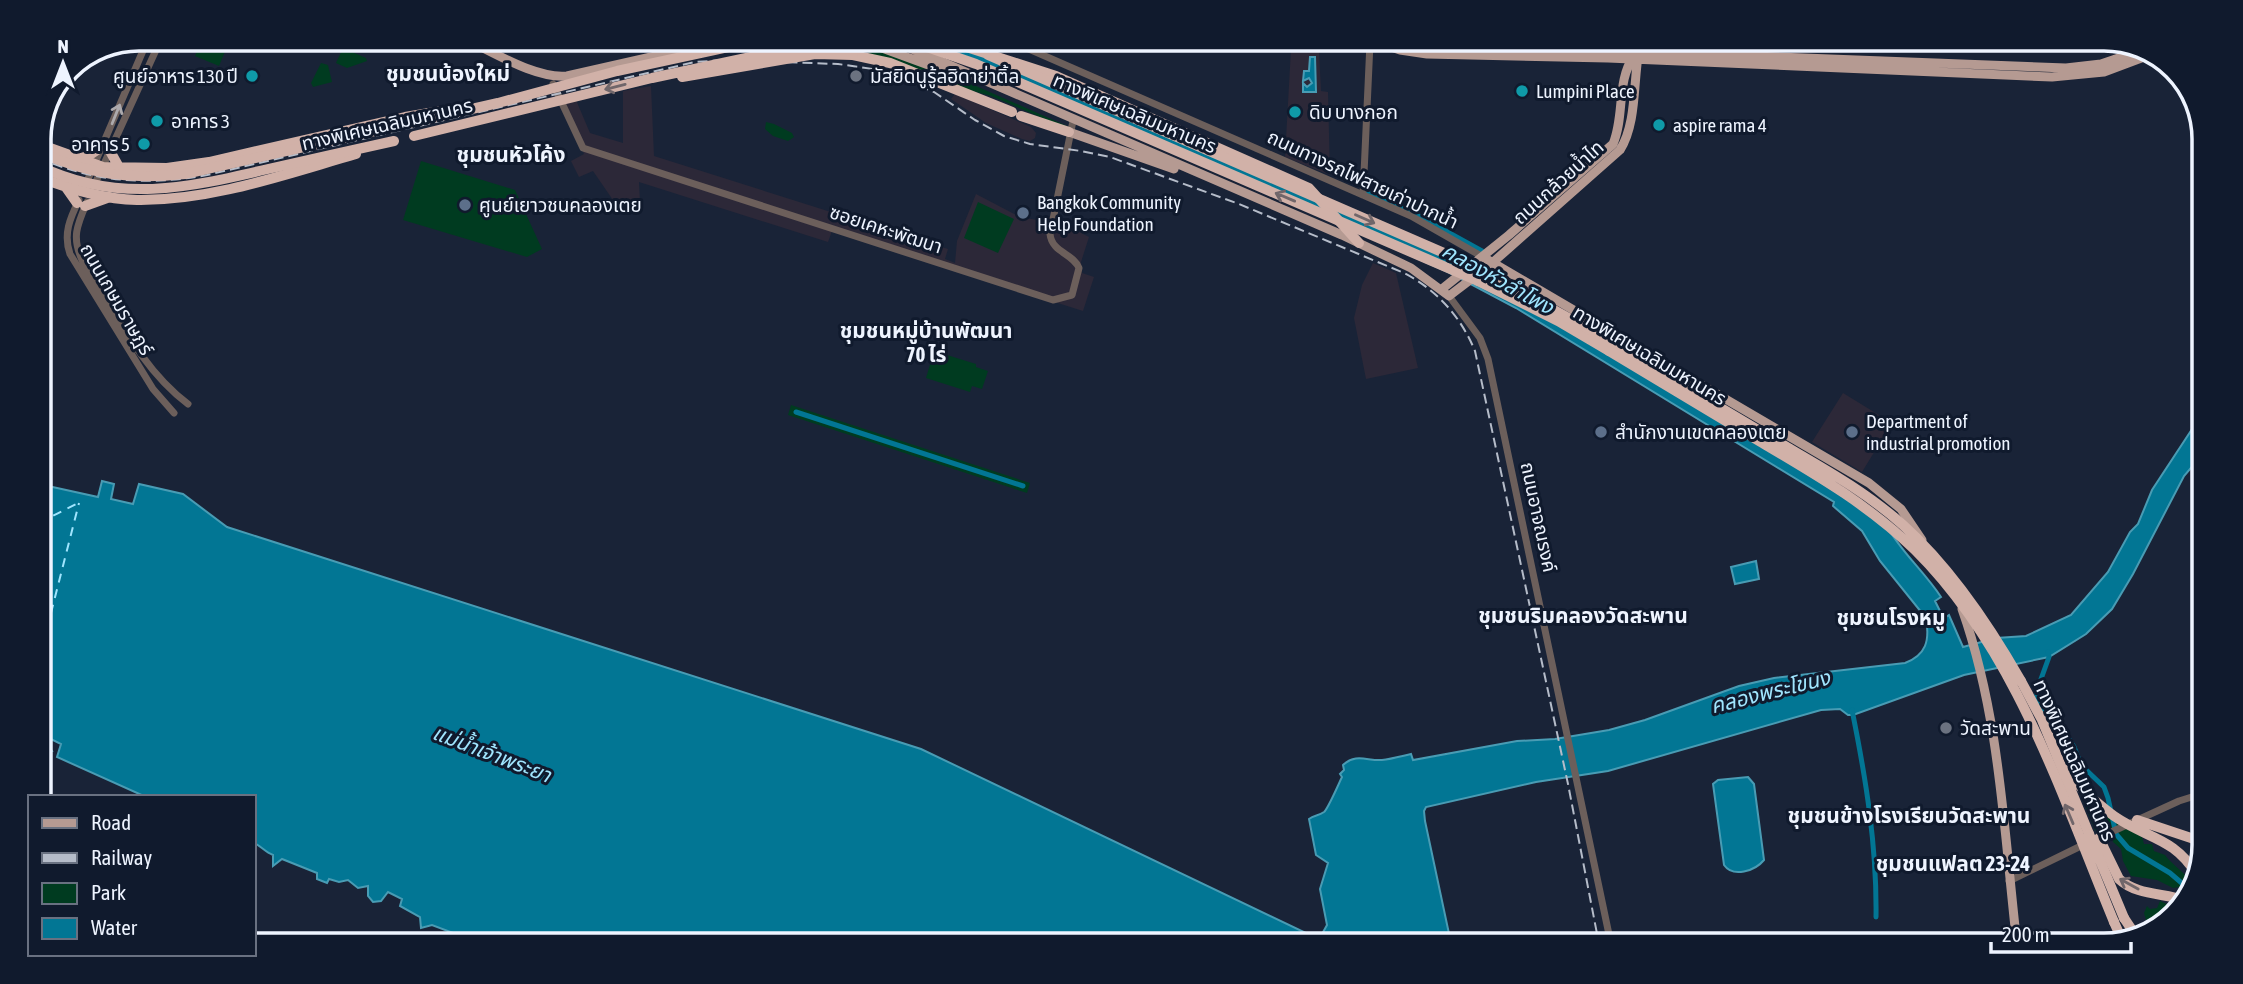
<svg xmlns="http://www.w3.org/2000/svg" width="2243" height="984" font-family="'Asap Condensed','Noto Sans Thai',sans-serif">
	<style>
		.commercial { fill: #2c2838 }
		.green { fill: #003b20 }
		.water { fill: #027694; stroke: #499cb4; stroke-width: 2 }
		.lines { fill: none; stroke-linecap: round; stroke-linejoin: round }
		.canal { stroke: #027694; stroke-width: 5 }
		.ferry { stroke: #a0e5fe; stroke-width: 2; stroke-dasharray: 9 7; stroke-linecap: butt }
		.minor { stroke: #6c5f5b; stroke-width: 7 }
		.major { stroke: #b59a92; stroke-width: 9 }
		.highway { stroke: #d1b1a8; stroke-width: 10 }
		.rail { stroke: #b5bcc9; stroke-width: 2; stroke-dasharray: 10 5; stroke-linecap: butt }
		.highway-bridge { stroke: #d1b1a8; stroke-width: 10 }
		.oneway { stroke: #70666a }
		.oneway2 { stroke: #adaaad }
		.culture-dot { fill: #0f9aa8; stroke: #101a2d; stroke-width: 2.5 }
		.worship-dot { fill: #6b7280; stroke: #101a2d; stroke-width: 2.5 }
		.service-dot { fill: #5c6f8a; stroke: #101a2d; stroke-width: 2.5 }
		.labels { text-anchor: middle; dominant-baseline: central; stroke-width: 6; stroke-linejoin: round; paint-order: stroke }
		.poi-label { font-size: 19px; fill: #eef4ff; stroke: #101a2d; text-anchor: start }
		.street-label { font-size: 19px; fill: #eef4ff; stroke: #101a2d }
		.neighbourhood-label { font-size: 21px; font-weight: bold; fill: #eef4ff; stroke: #101a2d }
		.water-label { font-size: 21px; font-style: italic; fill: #a0e5fe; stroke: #101a2d }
		.rim { fill: none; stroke: #eef4ff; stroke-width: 3.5 }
	</style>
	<rect width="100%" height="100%" fill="#192337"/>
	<path class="commercial" d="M1291,49L1319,50L1321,91L1328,92L1330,175L1285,157Z
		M651,86L654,156L948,249L945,259L955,263L957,241L976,194L1020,217L1037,220L1047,216L1089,237L1081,262L1082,273L1094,277L1083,311L832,231L828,242L639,182L640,202L615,203L593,171L579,177L571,161L584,154L561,104L576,100L590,133L623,143V91Z
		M955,94L1031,127L1036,133L1035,138L1030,141L1022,139L986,123L951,99Z
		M1373,263L1396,273L1418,368L1366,379L1354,318L1362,285Z
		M1843,393L1892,423L1862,472L1812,442Z"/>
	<path class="green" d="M202,39H225L229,42L219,66L195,56Z
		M870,47L960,79L1067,126L1066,128L991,96L958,87L868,55Z
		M343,48L366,58L367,61L347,68L336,63Z
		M321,63L328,65L332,82L313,87L311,83Z
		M766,122L774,124L792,133L794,137L788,141L773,136L765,129Z
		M421,161L515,190L542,249L527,257L403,220Z
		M978,202L1014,219L998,253L964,238Z
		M934,351L976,364V367L988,371L982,389L972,386L970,392L926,378Z
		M791,405L1030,483L1027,493L788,415Z
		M2085,793L2095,809L2142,837L2144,844H2152L2154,851L2165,855C2173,866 2186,872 2193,886L2191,891L2180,887L2173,888L2157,880L2131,876L2123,861L2121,849L2113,842L2111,835L2101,834L2095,830L2081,795Z
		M2160,901L2176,908L2166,922L2146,920L2144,913L2147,906L2150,909L2157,908Z"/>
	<path class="water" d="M924,41L966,42L1472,262L1885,523C1899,550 1924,571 1941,597L1935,601L1941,613L1944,612L1946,617L1949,615L1963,647L1996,638L2026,636L2071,615L2108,572L2130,532L2138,524L2152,490L2202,414L2201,456L2184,476L2133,574L2112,609L2086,634L2049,657L1964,675L1853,715H1848L1840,709L1821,710L1608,771L1536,782L1426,807L1424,811L1425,821L1451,943L469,939L432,925L421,928L420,917L400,906L402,899L388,892L381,901L373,902L368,896V886L358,888L348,880L339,882L329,879L327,883L317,879V873L282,859L273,866V855C265,852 261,846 254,843V797H146L57,757L61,744L51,739L47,745L52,751L46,753L39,751V484L98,497L102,481L114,484L111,499L133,504L139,484L183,494L227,527L921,749L1312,936L1322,934L1327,925L1320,889L1328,863L1316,855L1309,819C1314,815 1318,816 1324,812C1328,809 1339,783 1342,777L1340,774L1344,770L1343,765C1356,753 1367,761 1382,760C1391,759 1402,756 1411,754L1413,760L1517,741L1555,739L1609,730L1645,720L1739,686L1774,678L1905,663C1926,655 1930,641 1926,618L1880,561L1862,531L1833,506L1834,502L1516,308L1448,272Z
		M1310,57H1315L1316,92H1303V83L1307,87L1312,83L1309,78L1303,81L1304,71H1309Z
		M1756,561L1759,579L1735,584L1731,567Z
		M1748,777L1754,784L1764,860C1755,871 1733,878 1724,865L1713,784L1718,780Z"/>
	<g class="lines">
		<path class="canal" d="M1044,49V42
			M1367,186L1368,193L1413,213L1482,251
			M796,412L1023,486
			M2048,652L2049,657L2037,690V699L2051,722L2066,735L2074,747L2081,765L2104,787L2108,798L2116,834L2128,848L2170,873L2191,891
			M1852,710C1866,779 1877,847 1876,917"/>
		<path class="ferry" d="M39,523L78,503
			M39,660L79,503"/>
		<path class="minor" d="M1013,42L1411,216L1483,257
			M553,84L583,148L1053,300L1072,295L1079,268C1073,253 1052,253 1050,234L1073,121
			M85,186L148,39
			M93,188L161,39
			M1363,195L1370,43
			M79,200C70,218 63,234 70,254L153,389L174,413
			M87,202C77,225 71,238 83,262C114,310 141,369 188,404
			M1449,296L1480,338L1488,359L1611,944
			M2096,839L2179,801L2198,795
			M2009,881L2085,844"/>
		<path class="major" d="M467,40C495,53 536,79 567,76L722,41
			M863,41L953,74
			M1380,43L1400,50L1427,54L1608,58L2052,77L2104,72L2152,54
			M1417,43L2066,68L2101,64L2145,49
			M903,45L1342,235L1411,268L1449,296L1474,277
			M1069,132L1174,169
			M1483,257L1869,483L1901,509L1922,540
			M1491,264L1620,150C1637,123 1633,82 1639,50
			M1442,289L1509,235L1613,144C1625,116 1616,81 1634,56
			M1962,609C2000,716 2004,833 2017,945"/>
		<path class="highway" d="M951,42L1056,76L1309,188L1359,243
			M853,55L890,63L1012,112
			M1021,116L1069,132
			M39,144L103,167L167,168L209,162L405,117L459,108
			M110,151L120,169
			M77,159L88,156L103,146
			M39,177C69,189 104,199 137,200C211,201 286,174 356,154
			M65,186L77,203
			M85,206L110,197
			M1478,281L1558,321L1609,351
			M1592,331L1610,342
			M2021,681L2042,720L2089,834
			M2067,770L2083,790L2093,799
			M2099,838L2119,879C2136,895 2162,893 2184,900
			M2124,918L2136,936
			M2114,922L2122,940"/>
		<path class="rail" d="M39,158C94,182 148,186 207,175L695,62L724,60L838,64L880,70L934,92L975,120L1004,136L1030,144L1081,151L1110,157L1239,204L1404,273C1437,290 1461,317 1475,351L1568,784L1599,944"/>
		<path class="highway-bridge" d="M896,41L927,47L976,64L1478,281
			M988,55L1458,259L1504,282L1592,331
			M682,77L815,54L853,55
			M414,136L652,78L825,41
			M39,152C90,175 130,180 185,174L498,103L617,71L756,41
			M39,166C118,204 187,188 268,169C310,160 352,150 394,141
			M1610,342C1665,375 1720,407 1775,440C1819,466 1864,490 1903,525C1951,568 1989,625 2021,681
			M1609,351C1659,381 1709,411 1759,441C1815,474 1869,505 1915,550C2016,650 2061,794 2114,922
			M2093,799C2100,805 2107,811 2114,816C2147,839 2174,837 2197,875
			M2137,820L2197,840
			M2089,834L2124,918"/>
	</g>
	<defs><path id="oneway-shaft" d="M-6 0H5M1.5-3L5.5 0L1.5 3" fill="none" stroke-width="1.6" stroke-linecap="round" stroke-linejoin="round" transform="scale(1.75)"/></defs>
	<g class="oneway">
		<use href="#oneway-shaft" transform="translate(615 87) rotate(166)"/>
		<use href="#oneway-shaft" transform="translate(1285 197) rotate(-157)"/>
		<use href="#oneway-shaft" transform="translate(1365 219) rotate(24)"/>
		<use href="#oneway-shaft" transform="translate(2069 814) rotate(-113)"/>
		<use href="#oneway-shaft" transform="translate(2129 884) rotate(-151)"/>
	</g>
	<use class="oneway2" href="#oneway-shaft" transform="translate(116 114) rotate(-68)"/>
	<g class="culture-dot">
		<circle cx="252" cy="76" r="7"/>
		<circle cx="1522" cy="91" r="7"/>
		<circle cx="1295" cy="112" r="7"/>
		<circle cx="157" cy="121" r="7"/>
		<circle cx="1659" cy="125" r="7"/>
		<circle cx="144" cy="144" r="7"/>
	</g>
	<g class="worship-dot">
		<circle cx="856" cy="76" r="7"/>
		<circle cx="1946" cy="728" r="7"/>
	</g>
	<g class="service-dot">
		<circle cx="465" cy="205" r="7"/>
		<circle cx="1023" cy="213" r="7"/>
		<circle cx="1601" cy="432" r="7"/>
		<circle cx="1852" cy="432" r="7"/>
	</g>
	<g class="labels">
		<g class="poi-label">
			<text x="238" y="76" text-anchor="end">ศูนย์อาหาร 130 ปี</text>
			<text x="870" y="76">มัสยิดนูรู้ลฮิดาย่าติ้ล</text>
			<text x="1536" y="91">Lumpini Place</text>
			<text x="1309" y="112">ดิบ บางกอก</text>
			<text x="171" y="121">อาคาร 3</text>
			<text x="1673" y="125">aspire rama 4</text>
			<text x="130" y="144" text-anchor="end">อาคาร 5</text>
			<text x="1037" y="202">Bangkok Community<tspan x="1037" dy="22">Help Foundation</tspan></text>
			<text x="479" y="205">ศูนย์เยาวชนคลองเตย</text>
			<text x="1866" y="421">Department of<tspan x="1866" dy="22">industrial promotion</tspan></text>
			<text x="1615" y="432">สำนักงานเขตคลองเตย</text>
			<text x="1960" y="728">วัดสะพาน</text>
		</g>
		<g class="street-label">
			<text transform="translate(1135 113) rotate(23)">ทางพิเศษเฉลิมมหานคร</text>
			<text transform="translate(387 124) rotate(-13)">ทางพิเศษเฉลิมมหานคร</text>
			<text transform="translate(1363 179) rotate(25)">ถนนทางรถไฟสายเก่าปากน้ำ</text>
			<text transform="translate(1558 182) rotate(-42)">ถนนกล้วยน้ำไท</text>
			<text transform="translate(886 229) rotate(18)">ซอยเคหะพัฒนา</text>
			<text transform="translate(117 299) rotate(60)">ถนนเกษมราษฎร์</text>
			<text transform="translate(1650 355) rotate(31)">ทางพิเศษเฉลิมมหานคร</text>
			<text transform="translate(1539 517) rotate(78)">ถนนอาจณรงค์</text>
			<text transform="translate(2075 760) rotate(66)">ทางพิเศษเฉลิมมหานคร</text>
		</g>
		<g class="neighbourhood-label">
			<text x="448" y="73">ชุมชนน้องใหม่</text>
			<text x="511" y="154">ชุมชนหัวโค้ง</text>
			<text x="926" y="330">ชุมชนหมู่บ้านพัฒนา<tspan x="926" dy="24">70 ไร่</tspan></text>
			<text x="1583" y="615">ชุมชนริมคลองวัดสะพาน</text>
			<text x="1891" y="617">ชุมชนโรงหมู</text>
			<text x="1909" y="815">ชุมชนข้างโรงเรียนวัดสะพาน</text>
			<text x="1953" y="863">ชุมชนแฟลต 23-24</text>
		</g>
		<g class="water-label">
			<text transform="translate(1498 278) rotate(29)">คลองหัวลำโพง</text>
			<text transform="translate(1770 691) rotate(-14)">คลองพระโขนง</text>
			<text transform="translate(492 753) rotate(21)">แม่น้ำเจ้าพระยา</text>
		</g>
	</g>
	<path d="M0 0H2243V984H0ZM139 51H2104A88 88 0 0 1 2192 139V845A88 88 0 0 1 2104 933H139A88 88 0 0 1 51 845V139A88 88 0 0 1 139 51Z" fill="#101a2d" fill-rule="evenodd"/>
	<path class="rim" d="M139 51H2104A88 88 0 0 1 2192 139V845A88 88 0 0 1 2104 933H139A88 88 0 0 1 51 845V139A88 88 0 0 1 139 51Z"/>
	<rect x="28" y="795" width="228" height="161" fill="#101a2d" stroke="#697181" stroke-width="2"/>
	<rect x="42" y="818" width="35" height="10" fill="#b59a92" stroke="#697181" stroke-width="2"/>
	<text x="91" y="830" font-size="21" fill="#eef4ff">Road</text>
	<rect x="42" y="853" width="35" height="10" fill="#b5bcc9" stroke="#697181" stroke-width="2"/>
	<text x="91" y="865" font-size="21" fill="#eef4ff">Railway</text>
	<rect x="42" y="883" width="35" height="21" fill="#003b20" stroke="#697181" stroke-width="2"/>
	<text x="91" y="900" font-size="21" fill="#eef4ff">Park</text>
	<rect x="42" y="918" width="35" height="21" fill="#027694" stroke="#697181" stroke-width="2"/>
	<text x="91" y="935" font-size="21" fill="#eef4ff">Water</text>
	<g transform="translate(63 63)" stroke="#101a2d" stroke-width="5" paint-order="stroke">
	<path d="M0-5L12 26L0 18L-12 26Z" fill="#eef4ff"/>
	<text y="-10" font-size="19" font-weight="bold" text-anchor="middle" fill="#eef4ff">N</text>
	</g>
	<path d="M1991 942v10h140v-10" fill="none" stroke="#eef4ff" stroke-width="3.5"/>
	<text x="2002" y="942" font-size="21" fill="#eef4ff" stroke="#101a2d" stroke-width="5" paint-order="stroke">200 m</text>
</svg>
